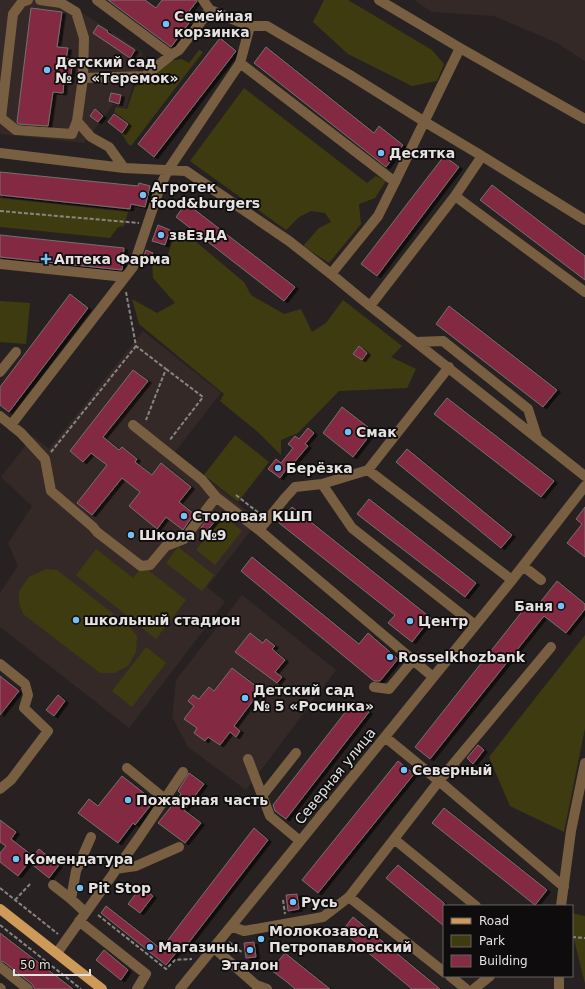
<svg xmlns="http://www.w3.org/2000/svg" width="585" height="989" font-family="'DejaVu Sans',sans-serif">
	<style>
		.built { fill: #342926 }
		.green { fill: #3f3b11 }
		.building { fill: #832c42; stroke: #756f70; filter: url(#shadow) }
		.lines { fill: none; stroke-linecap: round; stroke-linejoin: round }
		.path { stroke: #898584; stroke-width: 2; stroke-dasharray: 4 2; stroke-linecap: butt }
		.minor { stroke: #785f41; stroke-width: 10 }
		.major { stroke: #ce9a59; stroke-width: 10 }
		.poi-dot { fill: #75c0f6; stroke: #0e0c0c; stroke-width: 1.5 }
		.labels { text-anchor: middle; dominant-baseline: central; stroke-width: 3.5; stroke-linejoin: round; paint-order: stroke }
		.poi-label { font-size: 14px; font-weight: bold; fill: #e5e2e1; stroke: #0e0c0c; text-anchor: start }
		.street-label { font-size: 14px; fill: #e5e2e1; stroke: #0e0c0c }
	</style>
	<defs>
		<filter id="shadow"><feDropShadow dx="3.5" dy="2" stdDeviation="0" flood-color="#0009"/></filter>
	</defs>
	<rect width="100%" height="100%" fill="#272221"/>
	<path class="built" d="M0,0H63L143,53L126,108L113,105L84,143L0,134Z
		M414,0H585V61L557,43L494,16L432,12Z
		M143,331L221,393L174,453L259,520L207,587L225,602L129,728L0,627V593L18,566L8,543L32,506L1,477L33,436L49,449Z
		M242,595L336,670L246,790L188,747L172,717L176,680Z"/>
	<path class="green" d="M324,0H348L432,50L444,64L437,81L412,86L348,54L313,22Z
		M199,50L203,52L131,146L128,144L122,134L130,124L114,112L116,107L127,109L135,86L147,83L168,61L182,59L189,63Z
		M244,88L367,183L376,176L386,181L375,198L359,204L361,224L329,263L303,246L319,228L331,222L325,213L311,211L299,217L286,230L190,161Z
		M0,198L128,212L124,226L118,227L110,238L0,227Z
		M175,233L189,236L244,282L251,295L284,314L301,309L312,332L326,323L343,300L402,346L391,357L416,369L407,388L339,391L298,433L281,440V455L259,433L220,401L224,394L139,324L132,299L157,313L175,303L153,278L152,262L156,255L167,257Z
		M0,301L30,303L26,344L0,342Z
		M235,435L269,462L238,502L204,475Z
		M223,515L242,531L215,565L196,550Z
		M178,547L214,575L202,591L166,563Z
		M96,549L133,578L143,566L186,600L156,639L76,575Z
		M46,569L57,570L129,626L137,636L136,652L128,666L114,673H100L23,614L19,603V591L29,577Z
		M585,635V728L564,832L510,806L489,757Z
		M146,647L166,663L132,707L112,691Z
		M572,913L585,916V984L572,931Z"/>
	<path class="building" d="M108,0H145L156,8L162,0H197V1L183,19L189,23L171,47Z
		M31,8L62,12L57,47L68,48L66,59H73L70,81L64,80L63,93L53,92L48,126L18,124L17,122Z
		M98,25L108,31L107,32L135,50L130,58L93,33Z
		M220,38L236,51L154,157L138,144Z
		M266,47L374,133L379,126L403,145L386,167L254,63Z
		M111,93L121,95L119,104L109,101Z
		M95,109L103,116L98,122L90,116Z
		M114,114L128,124L122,133L108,122Z
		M444,156L459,167L377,276L361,264Z
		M0,172L138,186L139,183L150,186L145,207L131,204L130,209L0,195Z
		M492,185L585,256V280L480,200Z
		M186,203L295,287L284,301L176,217Z
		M158,225L170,230L165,245L152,241Z
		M0,235L124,248L122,270L0,257Z
		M146,250L153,253L149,261L143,259Z
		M70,294L88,308L9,412L0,405V387Z
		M449,306L557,390L543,407L436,324Z
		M359,346L367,353L362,360L353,354Z
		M133,370L148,381L103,437L119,450L122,447L137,459L135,462L152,475L161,463L191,487L179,502L194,514L183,530L166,517L157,529L129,506L140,492L122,478L92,515L77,503L107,465L91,453L83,462L70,451Z
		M447,398L554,481L541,497L434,414Z
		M342,407L373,431L353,457L323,433Z
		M308,428L314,433L305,444L308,446L292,465L290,464L280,478L268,469L276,459L281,463L293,448L288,444L295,436L299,439Z
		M407,449L512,535L501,548L396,462Z
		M369,499L476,583L465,597L357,514Z
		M292,507L431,618L412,642L388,623L395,615L279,523Z
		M585,507V557L567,543L582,524L576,519Z
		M210,516L216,520L205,533L200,529Z
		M252,557L359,644L368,633L398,659L380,681H374L241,571Z
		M557,581L585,604V609L566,633L544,616L430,759L415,747L528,604L535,609Z
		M250,633L263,643L266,639L275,646L272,649L285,660L275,672L282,677L277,683L235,652Z
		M232,668L261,690L234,726L240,731L236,737L230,732L220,745L208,737L205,741L194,733L197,728L184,719L194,706L188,701L193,695L199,699L209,687L214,691Z
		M0,676L19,691L0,715Z
		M58,695L65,701L54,716L46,710Z
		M354,701L369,712L286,819L275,811L273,805Z
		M478,745L484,750L473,764L467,758Z
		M398,761L414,774L318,893L302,880Z
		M189,773L204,784L184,810L201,823L185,843L158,823L181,794L178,791Z
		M122,776L154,801L135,825L133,823L118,843L78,813L89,799L98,806Z
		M444,808L547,890L535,905L432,823Z
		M0,820L16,832L11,839L33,856L39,849L59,865L49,878L29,862L18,876L0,862V853L6,846L0,842Z
		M254,828L268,840L183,950L180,948L166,965L101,913L106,906L161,949Z
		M398,865L444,903V926L386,878Z
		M141,887L153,896L140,913L128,904Z
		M297,894L299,909L288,911L286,895Z
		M353,917L440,989H412L342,931Z
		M0,933L9,940L73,989H35L32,984L4,962L0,961Z
		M254,942L256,957L246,958L244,943Z
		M104,950L128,970L121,980L96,960Z
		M285,953L330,989H295L287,982L271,970Z"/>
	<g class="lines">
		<path class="path" d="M0,211L139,223
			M126,292L136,346L166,369L146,420
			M166,369L203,397L169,441
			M51,452L136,346
			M236,495L260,514
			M0,888L58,934
			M15,900L31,883
			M283,900L285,914
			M98,915L166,969L175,960L192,959
			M0,925L81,989
			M572,937L585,938
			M229,942L240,951L243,952"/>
		<path class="minor" d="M28,0L22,2L13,14L1,118L16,130L72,134L77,121
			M40,0L61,3L76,12L84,38L83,78
			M97,0L171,55
			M203,0L210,10L250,26H267L350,75L425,122L482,156L585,220
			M379,0L460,48L585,119
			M240,63L395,182L378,216L331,274
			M0,153L124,168L186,171L289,241L331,274L370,306L585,476
			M482,156L455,196L585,292
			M124,168L109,147L91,137L77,121L83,78L145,76L171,55L179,50L210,10
			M395,182L460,48
			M0,264L125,277
			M370,306L455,196
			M416,342L443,341L528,409L537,437
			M0,372L16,352
			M0,416L11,425L133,267L160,187L168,170L240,63L250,26
			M11,425L21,433L45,459L51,491L93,527L97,532L141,566L150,565L166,546L184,539L216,497
			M133,425L202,480L216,497L259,530
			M368,470L512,580
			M322,484L352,528L475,625
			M523,566L541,580
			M0,664L25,684L28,695L24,708L48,731L11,780L0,789
			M433,677L259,530L285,498L295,487L322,484L368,470L449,367
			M374,687L389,689L413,660
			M385,737L439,781L564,887
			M248,759L270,816L300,841
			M127,768L165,799
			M262,796L296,753
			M394,839L439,781L551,647
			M115,869L136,866L179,847
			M53,885L71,899
			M349,897L394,839L476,906
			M561,906L571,831L585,763
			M85,912L71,899L76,871L91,837
			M79,921L146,974L137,989
			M231,926L244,931L323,917L349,897L444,972
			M214,948L256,985L267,989
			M57,953L140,836L183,772
			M0,967L28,989
			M450,976L466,989
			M0,988L1,989
			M180,989L397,722L512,580L585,486
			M474,989L490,976
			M559,989V976"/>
		<path class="major" d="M0,909L102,989"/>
	</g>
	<g class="poi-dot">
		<circle cx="166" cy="24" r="4"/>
		<circle cx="47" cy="70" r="4"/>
		<circle cx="381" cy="153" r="4"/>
		<circle cx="143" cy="195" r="4"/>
		<circle cx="161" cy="235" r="4"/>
		<path d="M44 253h4v4h4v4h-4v4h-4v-4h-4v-4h4z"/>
		<circle cx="348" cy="432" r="4"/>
		<circle cx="278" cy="468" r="4"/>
		<circle cx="184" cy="516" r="4"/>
		<circle cx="131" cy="535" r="4"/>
		<circle cx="561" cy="606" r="4"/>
		<circle cx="76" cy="620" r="4"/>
		<circle cx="410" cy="621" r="4"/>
		<circle cx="390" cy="657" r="4"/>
		<circle cx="245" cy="698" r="4"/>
		<circle cx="404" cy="770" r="4"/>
		<circle cx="128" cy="800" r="4"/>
		<circle cx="16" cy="859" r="4"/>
		<circle cx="80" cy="888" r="4"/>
		<circle cx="293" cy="902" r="4"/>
		<circle cx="261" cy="939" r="4"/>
		<circle cx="150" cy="947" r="4"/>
		<circle cx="250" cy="950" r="4"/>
	</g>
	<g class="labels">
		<g class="poi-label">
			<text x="174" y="16">Семейная<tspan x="174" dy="16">корзинка</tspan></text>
			<text x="55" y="62">Детский сад<tspan x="55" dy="16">№ 9 «Теремок»</tspan></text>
			<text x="389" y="153">Десятка</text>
			<text x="151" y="187">Агротек<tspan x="151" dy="16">food&amp;burgers</tspan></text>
			<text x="169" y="235">звЕзДА</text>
			<text x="54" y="259">Аптека Фарма</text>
			<text x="356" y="432">Смак</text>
			<text x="286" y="468">Берёзка</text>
			<text x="192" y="516">Столовая КШП</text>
			<text x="139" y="535">Школа №9</text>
			<text x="553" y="606" text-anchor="end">Баня</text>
			<text x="84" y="620">школьный стадион</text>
			<text x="418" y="621">Центр</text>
			<text x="398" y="657">Rosselkhozbank</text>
			<text x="253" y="690">Детский сад<tspan x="253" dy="16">№ 5 «Росинка»</tspan></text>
			<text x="412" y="770">Северный</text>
			<text x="136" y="800">Пожарная часть</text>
			<text x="24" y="859">Комендатура</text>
			<text x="88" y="888">Pit Stop</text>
			<text x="301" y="902">Русь</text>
			<text x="269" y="931">Молокозавод<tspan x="269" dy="16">Петропавловский</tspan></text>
			<text x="158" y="947">Магазины</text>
			<text x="250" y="965" text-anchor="middle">Эталон</text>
		</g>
		<g class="street-label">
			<text transform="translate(335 776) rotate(-51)">Северная улица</text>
		</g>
	</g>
	<rect x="443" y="905" width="130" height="72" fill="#0e0c0c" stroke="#646261"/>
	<rect x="451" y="918" width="20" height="6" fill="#ce9a59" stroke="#646261"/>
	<text x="479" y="925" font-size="12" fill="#e5e2e1">Road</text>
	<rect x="451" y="935" width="20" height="12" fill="#3f3b11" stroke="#646261"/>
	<text x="479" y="945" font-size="12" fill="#e5e2e1">Park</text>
	<rect x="451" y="955" width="20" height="12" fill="#832c42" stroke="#646261"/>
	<text x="479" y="965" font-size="12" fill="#e5e2e1">Building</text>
	<path d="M14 969v6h76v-6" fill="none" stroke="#e5e2e1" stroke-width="2"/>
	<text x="20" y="969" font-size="12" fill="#e5e2e1" stroke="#0e0c0c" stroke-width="3" paint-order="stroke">50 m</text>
</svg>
